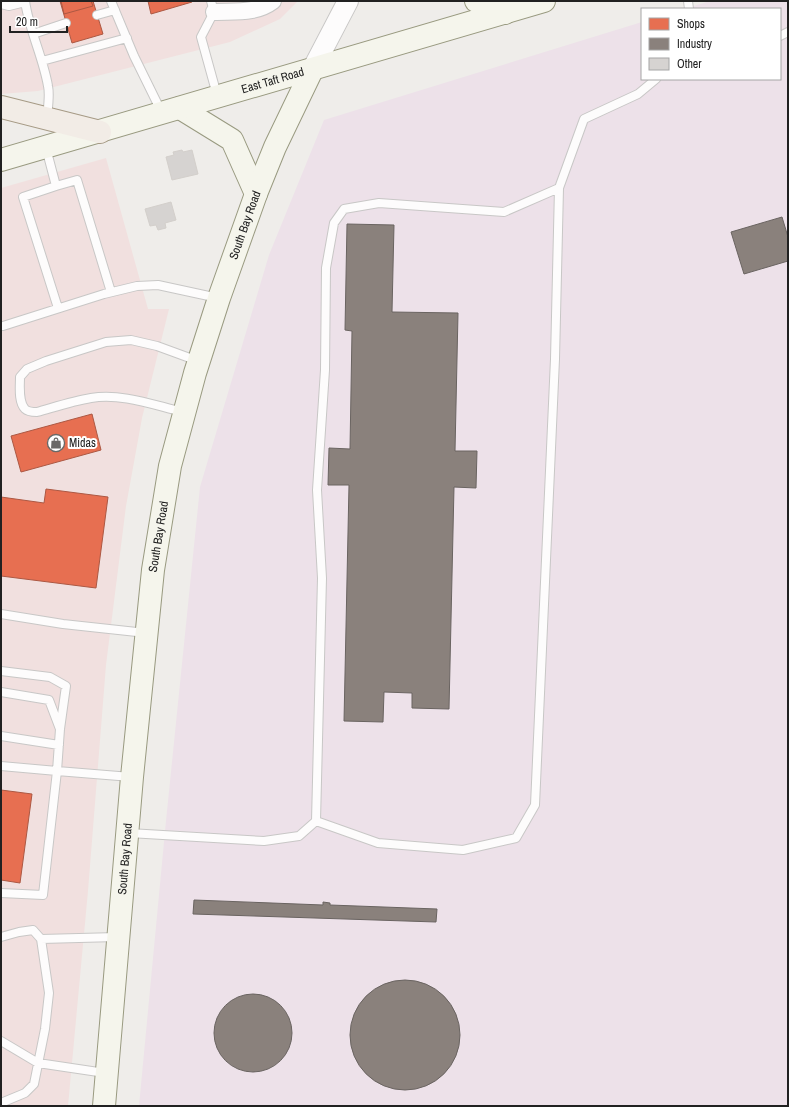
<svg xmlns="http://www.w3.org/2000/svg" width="789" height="1107" font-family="'Archivo Narrow',sans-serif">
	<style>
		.commercial { fill: #f1e0df }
		.industrial { fill: #ede1e9 }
		.shops { fill: #e76f51; stroke: #ac5843 }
		.industry { fill: #8a817c; stroke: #6a6461 }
		.building { fill: #d6d3d1; stroke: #d3cfcb }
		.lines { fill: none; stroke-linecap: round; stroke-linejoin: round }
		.service-casing { stroke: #c8c7c6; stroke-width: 10 }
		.minor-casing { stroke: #c8c7c6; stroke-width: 18 }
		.tertiary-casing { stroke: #c8c7c6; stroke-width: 22 }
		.secondary-casing { stroke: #999a80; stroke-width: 24 }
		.primary-casing { stroke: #a69a85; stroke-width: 24 }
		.service { stroke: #fdfcfc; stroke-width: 8 }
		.minor { stroke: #fdfcfc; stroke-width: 16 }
		.tertiary { stroke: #fdfcfc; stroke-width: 20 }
		.secondary { stroke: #f5f5ec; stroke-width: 22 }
		.primary { stroke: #f2ece6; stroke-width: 22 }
		.labels { text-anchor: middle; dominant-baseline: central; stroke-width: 4; stroke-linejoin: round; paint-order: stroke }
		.street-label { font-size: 12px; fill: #212121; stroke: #fff }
		.poi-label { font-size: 12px; fill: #212121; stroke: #fff; text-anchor: start }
	</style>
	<rect width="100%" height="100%" fill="#efedea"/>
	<path class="commercial" d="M1,1H298L280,19L230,42L38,91L1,94Z
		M106,158L148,309H169L142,418L126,506L106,665L88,891L68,1106H1V188Z"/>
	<path class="industrial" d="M710,1H788V1106H139L166,821L200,487L269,255L324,120L642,22V79H780V9H684Z"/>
	<path class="shops" d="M60,1H93L103,34L72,43Z
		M61,1H91L93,6L64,14Z
		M148,1H191L192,2L151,14Z
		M92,414L101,450L21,472L11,436Z
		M46,489L108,497L96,588L1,576V497L44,503Z
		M1,790L32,794L20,883L1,880Z"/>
	<path class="industry" d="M782,217L788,237V261L744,274L731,232Z
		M347,224L394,225L392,312L458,313L455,451H477L476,488L454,487L449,709L412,708V693L384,692L383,722L344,721L349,485H328L329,448L350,449L352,331L345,330Z
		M194,900L323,905V902L330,903V905L437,909L436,922L193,914Z
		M350 1035a55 55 0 1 1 110 0a55 55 0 1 1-110 0Z
		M214 1033a39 39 0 1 1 78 0a39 39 0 1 1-78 0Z"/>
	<path class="building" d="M182,150L183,152L192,150L198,174L172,180L166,157L174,155L173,152Z
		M171,202L176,220L165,223L166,228L158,230L156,225L150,226L145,209Z"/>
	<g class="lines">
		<g class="service-casing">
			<path id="service" d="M25,1C29,30 43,57 48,86C50,95 48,107 47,117
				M111,1L134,56L162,113
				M211,1L214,12L201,37L217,95
				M688,1L689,9
				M1,4L9,6L25,2
				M97,15L115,10
				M33,34L66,23
				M780,36L788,32
				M42,61L127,38
				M46,148L56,186L77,180L111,292
				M56,186L23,197L58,308
				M3,326L104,294L137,286L158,285L218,298
				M183,412C153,405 122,393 91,398C73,401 55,407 37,412C33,412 28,412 25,409C18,402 20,386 20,377L27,369L46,361L106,342L131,340L157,346L198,361
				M1,614L63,624L146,633
				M1,671L50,677L66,686L60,729L57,771L1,766
				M1,692L49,700L60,729
				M1,736L59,745
				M316,821L378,843L463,850L516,838L535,805L555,359L559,188
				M129,833L264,841L299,836L316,821L322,578L317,490L325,370L326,268L334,223L344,209L379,203L504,212L559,188L584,119L638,94L656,79
				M1,893L43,895L57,771L131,777
				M1,937L19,932L33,930L41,939L49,993L45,1029L34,1084L25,1093L1,1103
				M41,939L117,937
				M1,1041L38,1063L105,1073"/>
		</g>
		<g class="minor-casing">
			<path id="minor" d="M214,12C236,11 256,14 273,1"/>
		</g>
		<g class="tertiary-casing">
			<path id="tertiary" d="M312,70L348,1"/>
		</g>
		<g class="secondary-casing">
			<g id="secondary">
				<path d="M476,1L505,13"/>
				<path d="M180,108L232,140L256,194"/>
				<path id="s1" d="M1,160L544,1"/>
				<path id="s2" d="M104,1106L132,777L153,570L170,466L195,373L219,298L256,194L275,147L312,70"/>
			</g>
		</g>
		<g class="primary-casing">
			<path id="primary" d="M1,107L100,132"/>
		</g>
		<use href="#service" class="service"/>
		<use href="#minor" class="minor"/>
		<use href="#tertiary" class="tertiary"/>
		<use href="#secondary" class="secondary"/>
		<use href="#primary" class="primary"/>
	</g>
	<defs>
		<g id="shop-ring" transform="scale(0.9)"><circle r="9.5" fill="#fff" stroke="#696867" stroke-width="1.5"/><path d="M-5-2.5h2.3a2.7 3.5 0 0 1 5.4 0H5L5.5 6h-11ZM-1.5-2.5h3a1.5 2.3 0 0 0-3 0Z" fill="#696867"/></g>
	</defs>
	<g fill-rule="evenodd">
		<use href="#shop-ring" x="56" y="443"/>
	</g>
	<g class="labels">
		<g class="street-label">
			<text stroke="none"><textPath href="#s1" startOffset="283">East Taft Road</textPath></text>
			<text stroke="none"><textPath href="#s2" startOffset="896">South Bay Road</textPath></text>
			<text stroke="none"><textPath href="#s2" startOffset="572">South Bay Road</textPath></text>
			<text stroke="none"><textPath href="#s2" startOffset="248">South Bay Road</textPath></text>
		</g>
		<g class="poi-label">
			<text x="69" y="443">Midas</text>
		</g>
	</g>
	<rect width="789" height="1107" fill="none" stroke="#212121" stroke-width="4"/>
	<rect x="641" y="8" width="140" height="72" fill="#ffffff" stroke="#a6a6a6"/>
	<rect x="649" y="18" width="20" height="12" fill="#e76f51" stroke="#a6a6a6"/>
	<text x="677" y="28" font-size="12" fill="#212121">Shops</text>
	<rect x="649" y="38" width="20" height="12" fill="#8a817c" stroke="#a6a6a6"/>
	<text x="677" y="48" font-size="12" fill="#212121">Industry</text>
	<rect x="649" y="58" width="20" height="12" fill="#d6d3d1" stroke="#a6a6a6"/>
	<text x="677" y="68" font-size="12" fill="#212121">Other</text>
	<path d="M10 26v6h57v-6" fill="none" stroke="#212121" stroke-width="2"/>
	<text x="16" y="26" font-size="12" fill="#212121" stroke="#ffffff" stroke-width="3" paint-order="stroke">20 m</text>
</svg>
